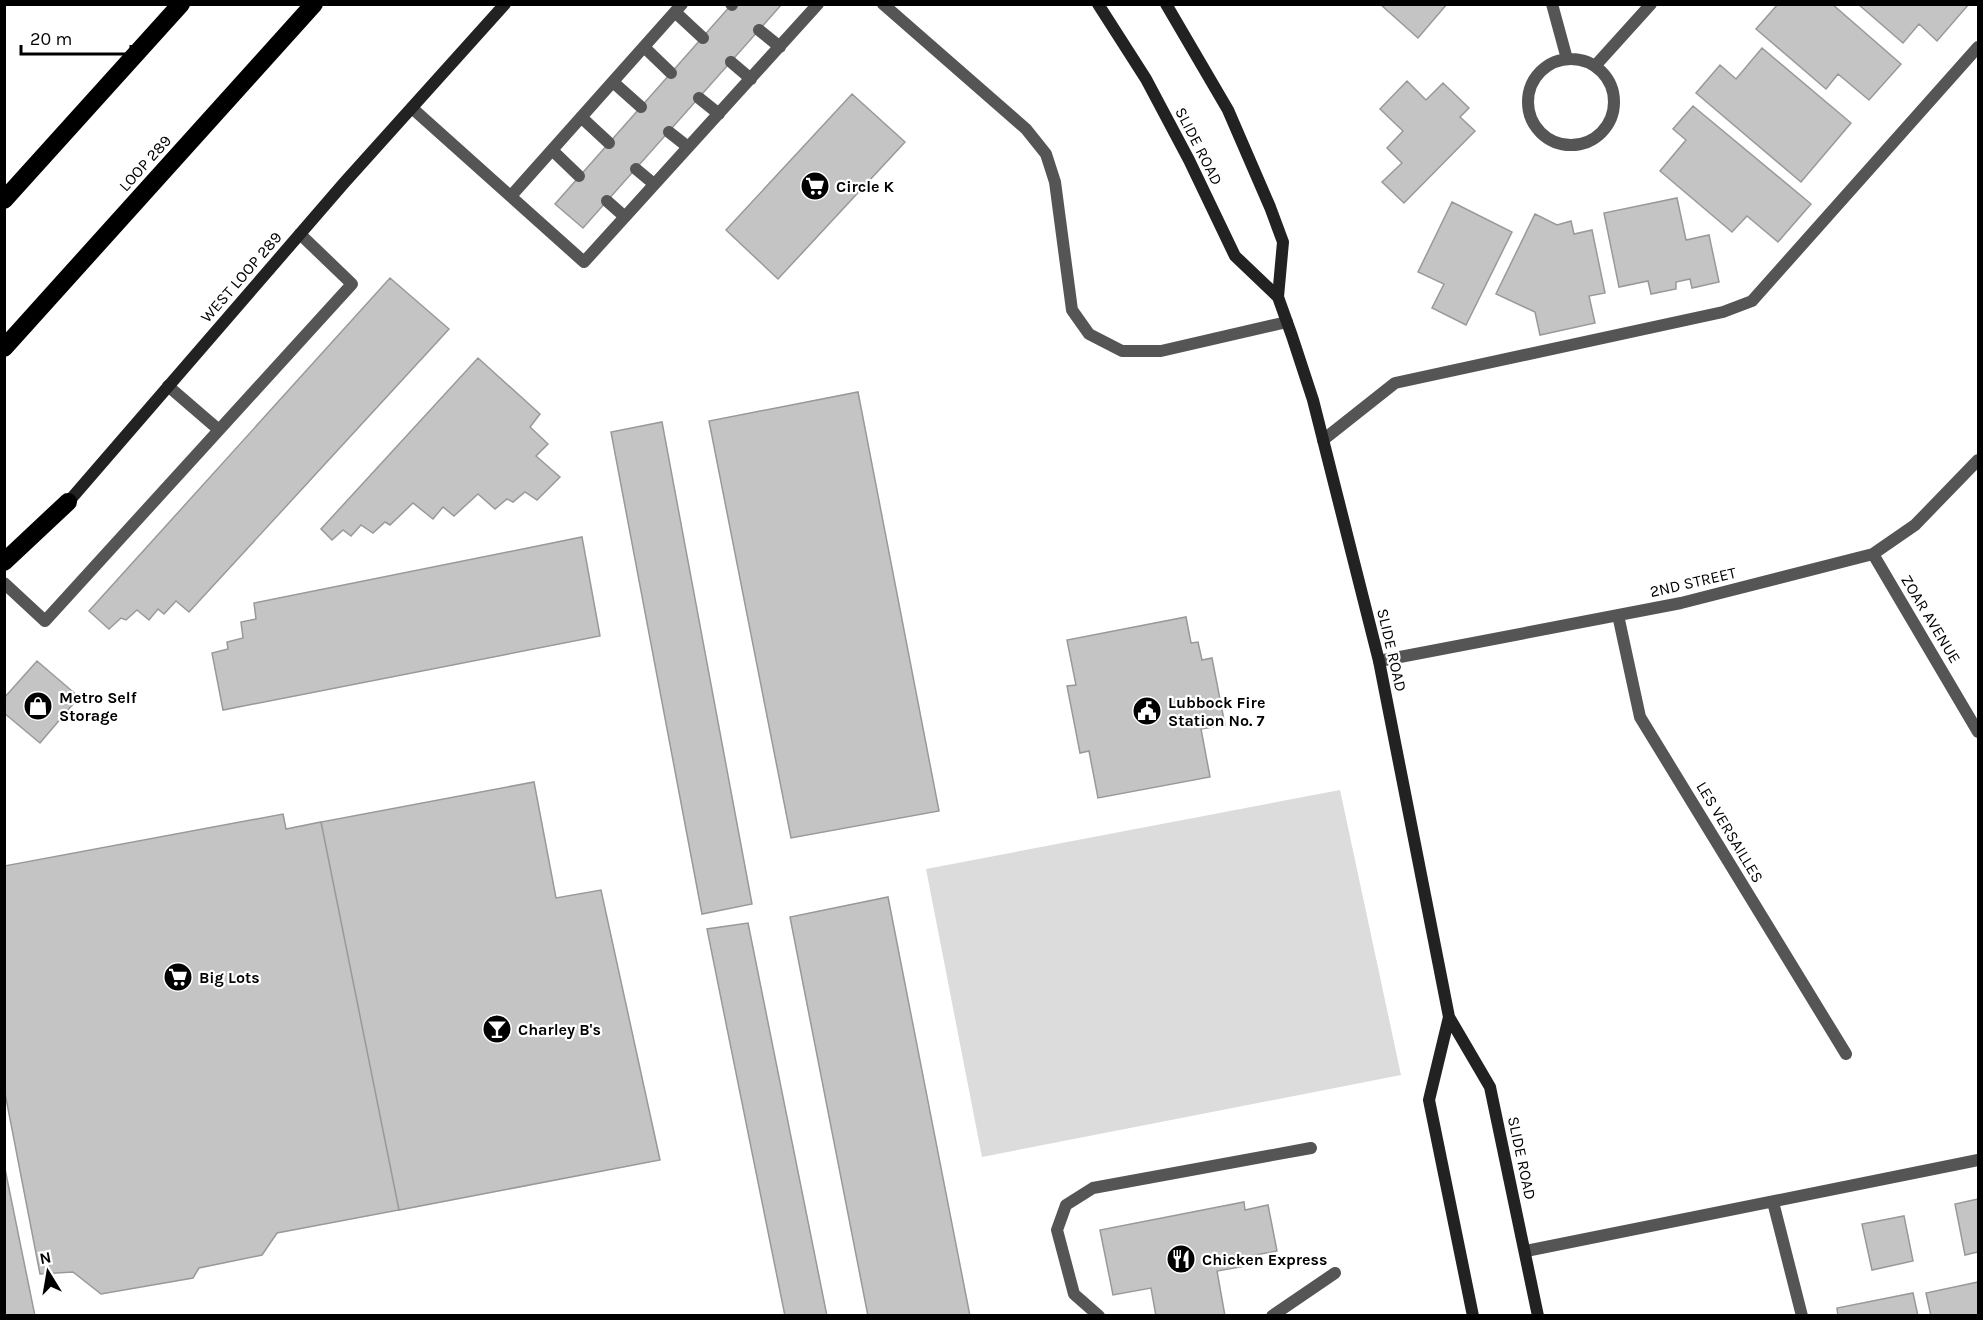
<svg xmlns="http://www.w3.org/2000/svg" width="1983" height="1320" font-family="Karla,sans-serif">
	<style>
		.green { fill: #dcdcdc }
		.building { fill: #c4c4c4; stroke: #999; stroke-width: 1.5 }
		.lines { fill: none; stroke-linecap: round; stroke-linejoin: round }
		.service { stroke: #555; stroke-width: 12 }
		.minor { stroke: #555; stroke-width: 12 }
		.secondary { stroke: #222; stroke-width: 12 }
		.motorway { stroke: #000; stroke-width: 18 }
		.labels { text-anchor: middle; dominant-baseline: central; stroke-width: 4.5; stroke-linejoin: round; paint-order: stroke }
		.street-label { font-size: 16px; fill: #000; stroke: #fff }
		.poi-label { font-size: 16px; font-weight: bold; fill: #000; stroke: #fff; text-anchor: start }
	</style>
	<rect width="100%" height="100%" fill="#fff"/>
	<path class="green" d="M1340,790L1401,1075L982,1157L926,869Z"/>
	<path class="building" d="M732,4H782L583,228L555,204Z
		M1380,4H1447L1418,38Z
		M1778,4H1832L1901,64L1869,100L1838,74L1826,89L1756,29Z
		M1858,4H1969L1937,41L1919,24L1903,43Z
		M1762,48L1851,123L1801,182L1696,93L1720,65L1736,79Z
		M1407,81L1426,100L1443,83L1469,108L1460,117L1475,131L1404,203L1382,182L1402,163L1387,148L1403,131L1380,109Z
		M852,94L905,142L778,279L726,230Z
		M1693,106L1811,204L1778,242L1747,216L1732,232L1660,171L1686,140L1673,129Z
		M1677,198L1686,240L1709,235L1719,282L1692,288L1690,279L1676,282V289L1651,294L1648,281L1619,287L1604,213Z
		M1452,202L1512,232L1466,325L1432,308L1444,284L1418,272Z
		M1535,214L1557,225L1571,221L1574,234L1592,230L1605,293L1589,296L1595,323L1540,335L1535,312L1496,294Z
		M390,278L449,329L189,612L176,601L164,614L158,609L149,620L137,610L126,620L121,618L109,629L89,611Z
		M478,358L540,414L530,427L548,444L536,456L560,477L537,500L525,492L513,502L507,499L495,509L478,494L454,516L443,507L433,519L413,503L390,525L385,522L373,533L361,525L351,536L343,530L332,540L321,529Z
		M858,392L939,811L791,838L709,421Z
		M662,422L752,904L702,914L611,432Z
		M582,537L600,636L223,710L212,653L228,649L227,642L243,638L241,622L256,619L254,603Z
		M1186,617L1191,643L1198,642L1202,660L1212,658L1225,725L1201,729L1210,777L1098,798L1089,751L1080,753L1075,727L1067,686L1076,685L1067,640Z
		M37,661L79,697L40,743L4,713V698Z
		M534,782L556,898L601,890L660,1160L399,1210L321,822Z
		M283,814L286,829L321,822L399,1210L277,1233L262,1255L199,1268L193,1278L101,1294L73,1272L40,1274L4,1088V866Z
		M888,897L970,1316H868L790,917Z
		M748,923L827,1316H785L707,929Z
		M4,1164L35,1316H4Z
		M1978,1199V1252L1965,1255L1955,1204Z
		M1244,1202L1245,1210L1268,1205L1277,1251L1255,1255L1257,1264L1217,1271L1225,1316H1156L1151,1288L1113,1295L1100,1230Z
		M1904,1216L1913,1261L1872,1270L1862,1224Z
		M1978,1282V1316H1931L1926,1293Z
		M1913,1293L1918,1316H1838L1837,1308Z"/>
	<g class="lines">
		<path class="service" d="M731,4L732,5
			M883,4L1026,129L1046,154L1055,182L1072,310L1089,334L1122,351H1161L1287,322
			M675,12L703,38
			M759,30L780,47
			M644,47L671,73
			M731,62L751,79
			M613,82L641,107
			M699,98L719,114
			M412,108L584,262L818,4
			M581,117L609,143
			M669,132L688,147
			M552,150L579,176
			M636,169L654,184
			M511,196L682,4
			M607,201L625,217
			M168,386L219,430
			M1323,440L1395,383L1723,312L1752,301L1978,47
			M4,583L45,621L352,284L300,234
			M1773,1202L1802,1316
			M1526,1251L1978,1160
			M1099,1316L1074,1294L1057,1230L1066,1205L1093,1188L1311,1148
			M1272,1316L1335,1273"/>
		<path class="minor" d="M1552,4L1567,59
			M1528 102a43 43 0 1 1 86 0a43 43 0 1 1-86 0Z
			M1595,66L1651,4
			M1873,554L1978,732
			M1618,615L1640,717L1846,1054
			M1379,661L1681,603L1873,554L1915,525L1978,460"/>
		<path class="secondary" d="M1098,4L1146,79L1189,160L1235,256L1278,297L1292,336L1313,400L1379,661L1449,1017L1490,1087L1538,1316
			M1166,4L1228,110L1270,207L1283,242L1278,297
			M64,507L344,183L505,4
			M1449,1017L1429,1100L1473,1316"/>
		<path class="motorway" d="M4,200L181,4
			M4,348L314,4
			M4,562L68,502"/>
	</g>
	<defs>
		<g id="supermarket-disc" transform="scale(1.5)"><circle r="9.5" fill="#000" stroke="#fff"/><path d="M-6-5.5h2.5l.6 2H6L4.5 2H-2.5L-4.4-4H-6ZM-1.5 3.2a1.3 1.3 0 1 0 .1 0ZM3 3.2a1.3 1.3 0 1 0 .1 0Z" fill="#fff"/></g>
		<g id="shop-disc" transform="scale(1.5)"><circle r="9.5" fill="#000" stroke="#fff"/><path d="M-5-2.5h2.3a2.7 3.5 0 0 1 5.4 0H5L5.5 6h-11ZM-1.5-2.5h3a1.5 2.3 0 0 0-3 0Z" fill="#fff"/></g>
		<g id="civic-disc" transform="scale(1.5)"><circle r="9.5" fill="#000" stroke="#fff"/><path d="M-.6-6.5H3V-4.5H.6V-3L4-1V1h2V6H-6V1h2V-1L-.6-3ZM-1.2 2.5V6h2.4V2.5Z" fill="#fff"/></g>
		<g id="bar-disc" transform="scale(1.5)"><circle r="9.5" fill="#000" stroke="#fff"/><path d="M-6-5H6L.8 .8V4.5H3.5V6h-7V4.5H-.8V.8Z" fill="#fff"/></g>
		<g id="restaurant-disc" transform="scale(1.5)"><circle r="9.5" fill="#000" stroke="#fff"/><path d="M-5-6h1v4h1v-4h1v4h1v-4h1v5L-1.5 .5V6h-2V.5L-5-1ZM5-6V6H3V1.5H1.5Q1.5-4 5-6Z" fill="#fff"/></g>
	</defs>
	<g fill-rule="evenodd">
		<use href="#supermarket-disc" x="815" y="186"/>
		<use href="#shop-disc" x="38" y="706"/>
		<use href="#civic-disc" x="1147" y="711"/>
		<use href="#supermarket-disc" x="178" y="977"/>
		<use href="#bar-disc" x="497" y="1029"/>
		<use href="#restaurant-disc" x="1181" y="1259"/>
	</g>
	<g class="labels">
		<g class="street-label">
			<text transform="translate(1199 146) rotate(63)">SLIDE ROAD</text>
			<text transform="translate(145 163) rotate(-48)">LOOP 289</text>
			<text transform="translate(241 277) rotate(-49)">WEST LOOP 289</text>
			<text transform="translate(1693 582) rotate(-13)">2ND STREET</text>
			<text transform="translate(1931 619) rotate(59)">ZOAR AVENUE</text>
			<text transform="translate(1392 650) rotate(77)">SLIDE ROAD</text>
			<text transform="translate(1730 832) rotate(59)">LES VERSAILLES</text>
			<text transform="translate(1522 1158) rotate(78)">SLIDE ROAD</text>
		</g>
		<g class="poi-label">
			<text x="836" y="186">Circle K</text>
			<text x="59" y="697">Metro Self<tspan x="59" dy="18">Storage</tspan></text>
			<text x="1168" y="702">Lubbock Fire<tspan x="1168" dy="18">Station No. 7</tspan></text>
			<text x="199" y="977">Big Lots</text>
			<text x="518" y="1029">Charley B's</text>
			<text x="1202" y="1259">Chicken Express</text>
		</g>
	</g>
	<rect width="1983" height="1320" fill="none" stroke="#000000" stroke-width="12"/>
	<g transform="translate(48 1272) rotate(349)" stroke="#ffffff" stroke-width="4.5" paint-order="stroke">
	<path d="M0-4.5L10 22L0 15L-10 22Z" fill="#000000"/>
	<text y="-9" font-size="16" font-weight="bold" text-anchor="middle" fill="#000000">N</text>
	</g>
	<path d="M21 45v9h110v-9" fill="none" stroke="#000000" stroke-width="3"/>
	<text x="30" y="45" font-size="18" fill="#000000" stroke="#ffffff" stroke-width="4.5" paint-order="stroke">20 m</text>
</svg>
